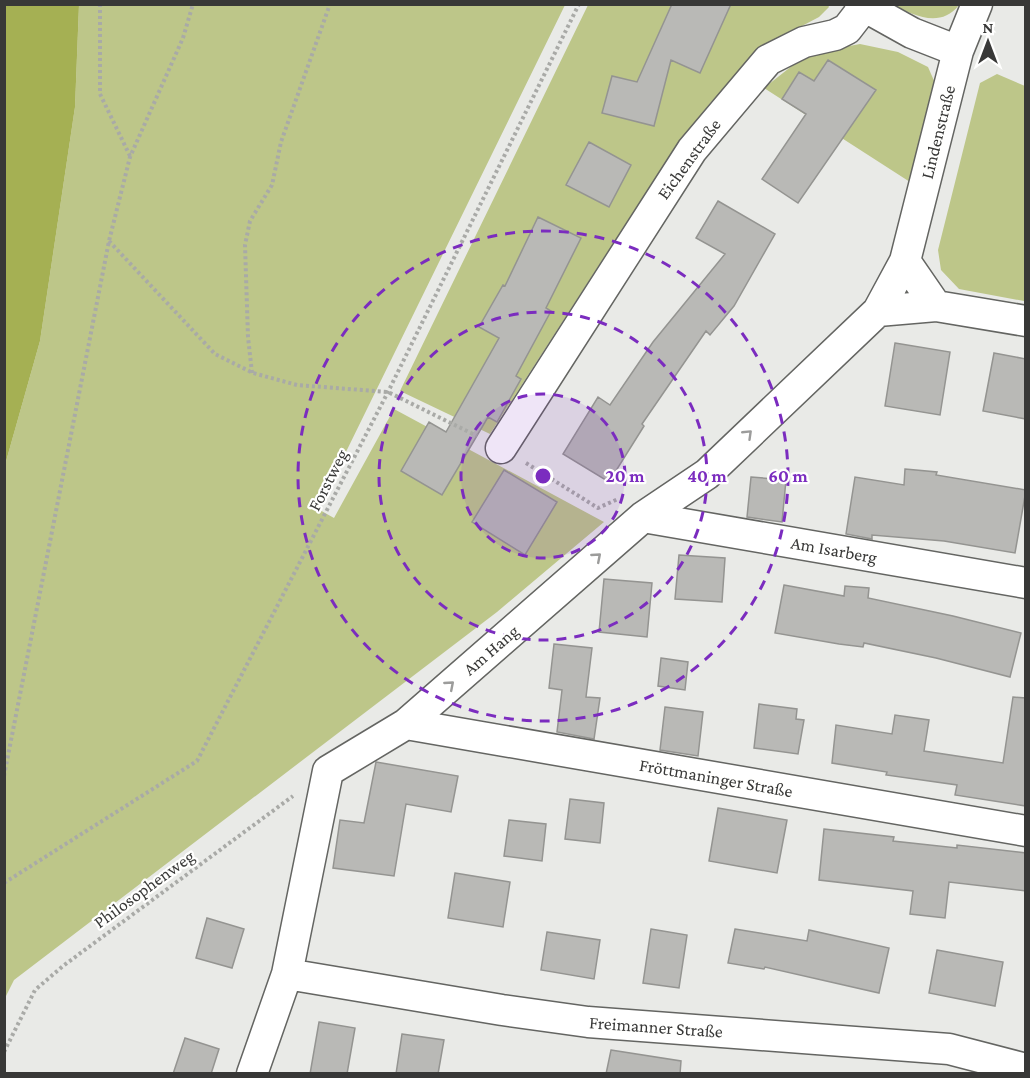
<svg xmlns="http://www.w3.org/2000/svg" width="1030" height="1078" font-family="'Crimson Pro',serif">
	<style>
		.green { fill: #bdc689 }
		.water { fill: #a5b053 }
		.building { fill: #b9b9b6; stroke: #949491; stroke-width: 1.5 }
		.lines { fill: none; stroke-linecap: round; stroke-linejoin: round }
		.minor-casing { stroke: #646562; stroke-width: 33 }
		.path { stroke: #a9aaa7; stroke-width: 4; stroke-dasharray: 3 3; stroke-linecap: butt }
		.minor { stroke: #fff; stroke-width: 30 }
		.oneway { stroke: #9c9c9b }
		.ring { fill: none; stroke: #7b2cbf; stroke-width: 3; stroke-dasharray: 10 8 }
		.labels { text-anchor: middle; dominant-baseline: central; stroke-width: 4.5; stroke-linejoin: round; paint-order: stroke }
		.street-label { font-size: 18px; fill: #383837; stroke: #fffffe }
		.centre { fill: #7b2cbf; stroke: #fffffe; stroke-width: 3 }
		.ring-label { font-size: 18px; text-anchor: middle; font-weight: bold; fill: #7b2cbf; stroke: #fffffe; stroke-width: 4.5; stroke-linejoin: round; paint-order: stroke }
	</style>
	<rect width="100%" height="100%" fill="#e9eae7"/>
	<path class="green" d="M79,5H565L318,509L334,518L394,409L604,522L497,612L14,980L5,998V465L40,341L75,107Z
		M588,5H828L829,7L819,17L768,44L711,102L667,160L490,434L400,391Z
		M892,5H959C940,29 914,15 892,5Z
		M860,44L898,52L928,67L935,83L910,182L764,88L807,54Z
		M997,74L1025,86L1024,301L959,289L941,270L938,250L980,83Z"/>
	<path class="water" d="M5,4L79,5L75,107L40,341L5,465Z"/>
	<path class="building" d="M672,4H731L700,73L671,60L654,126L602,113L612,76L637,82Z
		M828,60L876,90L798,203L762,179L806,114L782,99L799,72L814,81Z
		M589,142L631,165L609,207L566,185Z
		M718,201L775,234L734,306L710,335L706,331L642,424L644,426L609,482L563,454L598,397L610,405L653,342L725,254L696,238Z
		M538,217L581,238L546,308L551,311L516,376L521,379L497,422L488,417L442,495L401,471L429,422L446,432L499,338L479,327L503,285L505,286Z
		M895,343L950,352L940,415L885,406Z
		M994,353L1026,359V419L983,411Z
		M905,469L937,472L936,475L1026,490L1015,553L944,541L872,535V539L846,534L855,477L904,485Z
		M504,470L557,502L525,555L472,522Z
		M751,477L786,480L782,522L747,517Z
		M679,555L725,558L722,602L675,599Z
		M604,579L652,583L647,637L599,632Z
		M784,585L844,596L845,586L869,588L868,598L953,616L1021,633L1010,677L936,658L864,643L863,647L839,644L775,633Z
		M554,644L592,648L586,697L600,698L594,739L557,732L562,690L549,688Z
		M661,658L688,662L685,690L658,686Z
		M1013,697L1026,698V806L955,795L957,785L886,775L887,772L832,763L836,725L892,734L895,715L929,720L924,751L1003,763Z
		M759,704L797,709L796,719L804,720L798,754L754,748Z
		M665,707L703,712L698,756L660,750Z
		M376,762L458,776L451,812L406,804L394,876L333,868L340,820L364,823Z
		M570,799L604,803L600,843L565,839Z
		M718,808L787,820L777,873L709,861Z
		M509,820L546,824L542,861L504,856Z
		M824,829L894,837L893,841L957,848V845L1026,853V891L949,882L945,918L910,914L913,891L819,880Z
		M455,873L510,882L503,927L448,918Z
		M207,918L244,929L232,968L196,958Z
		M651,929L687,935L679,988L643,983Z
		M735,929L807,941L809,930L889,948L879,993L765,967L764,969L728,963Z
		M547,932L600,940L594,979L541,970Z
		M937,950L1003,962L995,1006L929,993Z
		M319,1022L355,1028L347,1074H310Z
		M402,1034L444,1040L438,1074H396Z
		M185,1038L219,1049L211,1074H173Z
		M611,1050L681,1061L680,1074H606Z"/>
	<g class="lines">
		<g class="minor-casing">
			<path id="minor" d="M860,4L912,33L958,51
				M905,261L936,306L1026,321
				M878,311L936,306
				M501,448L692,150L768,60L804,42L835,35L847,29L864,7
				M643,517L1026,583
				M406,724L1026,831
				M287,974L502,1010L588,1022L949,1049L1026,1069
				M252,1074L287,974L328,771L406,724L643,517L707,474L878,311L905,261L958,51L977,4"/>
		</g>
		<path class="path" d="M100,4V94L130,156
			M109,241L215,354L253,373L297,385L388,392L477,436
			M252,373L248,337L245,245L250,221L272,185L281,142L330,4
			M526,463L598,508L618,499
			M4,776L109,241L130,157L183,38L193,4
			M4,883L197,761L388,392L579,4
			M4,1052L35,990L63,966L293,796"/>
		<use href="#minor" class="minor"/>
	</g>
	<defs><path id="oneway-chevron" d="M-2-3.5L2.5 0L-2 3.5" fill="none" stroke-width="1.6" stroke-linecap="round" stroke-linejoin="round" transform="scale(1.5)"/></defs>
	<g class="oneway">
		<use href="#oneway-chevron" transform="translate(748 434) rotate(-44)"/>
		<use href="#oneway-chevron" transform="translate(597 557) rotate(-41)"/>
		<use href="#oneway-chevron" transform="translate(450 685) rotate(-41)"/>
	</g>
	<circle cx="543" cy="476" r="82" fill="#7b2cbf" fill-opacity=".12"/>
	<g class="ring">
		<circle cx="543" cy="476" r="82"/>
		<circle cx="543" cy="476" r="164"/>
		<circle cx="543" cy="476" r="245"/>
	</g>
	<g class="labels">
		<g class="street-label">
			<text transform="translate(938 132) rotate(-76)">Lindenstraße</text>
			<text transform="translate(689 159) rotate(-54)">Eichenstraße</text>
			<text transform="translate(328 480) rotate(-63)">Forstweg</text>
			<text transform="translate(834 550) rotate(10)">Am Isarberg</text>
			<text transform="translate(491 650) rotate(-41)">Am Hang</text>
			<text transform="translate(716 778) rotate(10)">Fröttmaninger Straße</text>
			<text transform="translate(144 889) rotate(-36)">Philosophenweg</text>
			<text transform="translate(656 1027) rotate(4)">Freimanner Straße</text>
		</g>
	</g>
	<circle cx="543" cy="476" r="9" class="centre"/>
	<g class="ring-label">
		<text x="625" y="482">20 m</text>
		<text x="707" y="482">40 m</text>
		<text x="788" y="482">60 m</text>
	</g>
	<rect width="1030" height="1078" fill="none" stroke="#383837" stroke-width="12"/>
	<g transform="translate(988 42)" stroke="#fffffe" stroke-width="4.5" paint-order="stroke">
	<path d="M0-4.5L10 22L0 15L-10 22Z" fill="#383837"/>
	<text y="-9" font-size="16" font-weight="bold" text-anchor="middle" fill="#383837">N</text>
	</g>
</svg>
